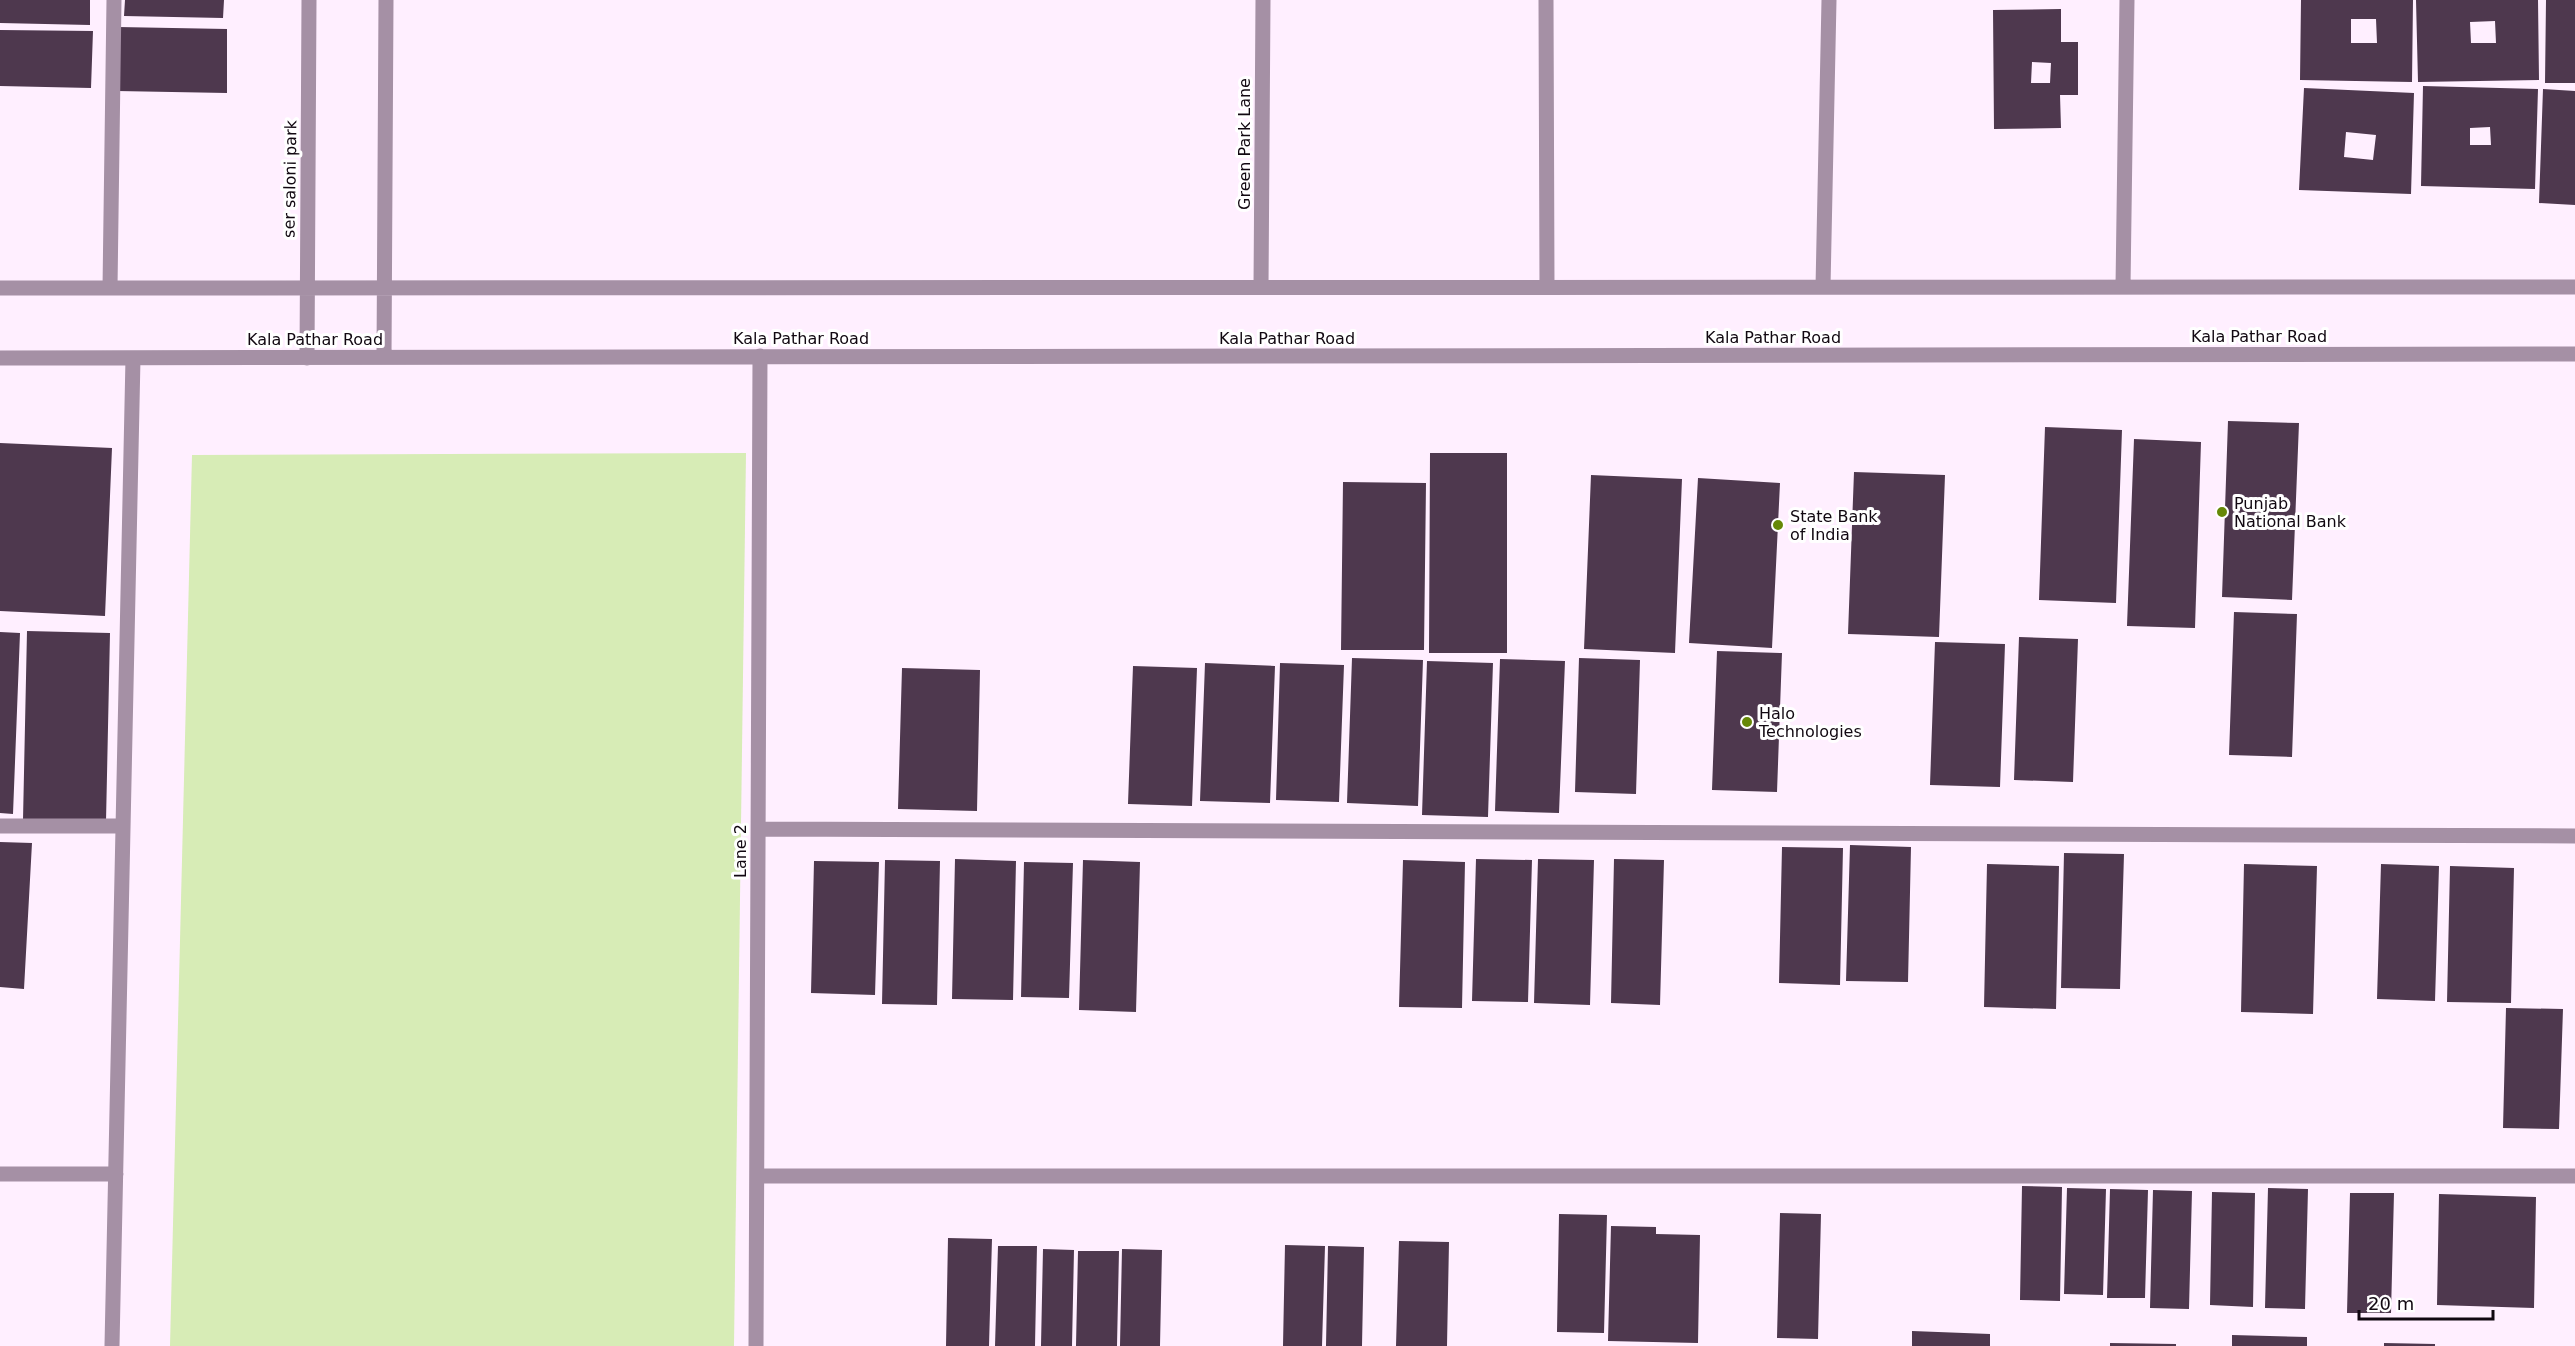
<svg xmlns="http://www.w3.org/2000/svg" width="2575" height="1346" font-family="'DejaVu Sans',sans-serif">
	<style>
		.green { fill: #d7ecb6 }
		.building { fill: #4e384e; fill-rule: evenodd }
		.lines { fill: none; stroke-linecap: round; stroke-linejoin: round }
		.minor { stroke: #a590a5; stroke-width: 15 }
		.poi-dot { fill: #668808; stroke: #fff; stroke-width: 2 }
		.labels { text-anchor: middle; dominant-baseline: central; stroke-width: 6; stroke-linejoin: round; paint-order: stroke }
		.street-label { font-size: 16px; fill: #110811; stroke: #fff }
		.poi-label { font-size: 16px; fill: #110811; stroke: #fff; text-anchor: start }
	</style>
	<rect width="100%" height="100%" fill="#ffefff"/>
	<path class="green" d="M746,453L734,1346H170L192,455Z"/>
	<path class="building" d="M0,0H90V25L0,23Z
		M125,0H224L223,18L124,16Z
		M2301,0H2413L2412,82L2300,80ZM2351,19H2376L2377,43H2351Z
		M2416,0H2538L2539,80L2418,82ZM2495,21L2496,43H2471L2470,22Z
		M2546,0H2575V83H2545Z
		M2061,9V42H2078V95H2060L2061,128L1994,129L1993,10ZM2032,62L2051,63L2050,83H2031Z
		M118,27L227,29V93L117,91Z
		M0,30L93,31L91,88L0,86Z
		M2423,86L2538,89L2535,189L2421,186ZM2490,127L2491,145H2470V128Z
		M2304,88L2414,93L2411,194L2299,190ZM2346,132L2376,135L2373,160L2344,157Z
		M2543,89L2575,91V205L2539,203Z
		M2228,421L2299,423L2292,600L2222,597Z
		M2045,427L2122,430L2116,603L2039,600Z
		M2134,439L2201,442L2195,628L2127,626Z
		M0,443L112,448L105,616L0,611Z
		M1430,453H1507V653H1429Z
		M1854,472L1945,475L1939,637L1848,634Z
		M1591,475L1682,479L1675,653L1584,649Z
		M1698,478L1780,483L1772,648L1689,643Z
		M1343,482L1426,483L1424,650H1341Z
		M2234,612L2297,614L2292,757L2229,755Z
		M27,631L110,633L106,822L23,820Z
		M0,632L20,633L13,814L0,813Z
		M2019,637L2078,639L2073,782L2014,780Z
		M1935,642L2005,644L2000,787L1930,785Z
		M1717,651L1782,653L1777,792L1712,790Z
		M1352,658L1423,660L1418,806L1347,803Z
		M1579,658L1640,660L1636,794L1575,792Z
		M1500,659L1565,661L1559,813L1495,811Z
		M1427,661L1493,663L1488,817L1422,815Z
		M1205,663L1275,666L1270,803L1200,801Z
		M1280,663L1344,665L1339,802L1276,800Z
		M1133,666L1197,668L1192,806L1128,804Z
		M902,668L980,670L977,811L898,809Z
		M0,842L32,843L24,989L0,987Z
		M1850,845L1911,847L1908,982L1846,981Z
		M1782,847L1843,848L1840,985L1779,983Z
		M2064,853L2124,854L2120,989L2061,988Z
		M955,859L1016,861L1013,1000L952,999Z
		M1476,859L1532,860L1528,1002L1472,1001Z
		M1538,859L1594,860L1590,1005L1534,1003Z
		M1614,859L1664,860L1660,1005L1611,1003Z
		M885,860L940,861L937,1005L882,1004Z
		M1083,860L1140,862L1136,1012L1079,1010Z
		M1403,860L1465,862L1462,1008L1399,1007Z
		M814,861L879,862L875,995L811,993Z
		M1024,862L1073,863L1069,998L1021,997Z
		M1987,864L2059,866L2056,1009L1984,1007Z
		M2244,864L2317,866L2313,1014L2241,1012Z
		M2381,864L2439,866L2435,1001L2377,999Z
		M2450,866L2514,868L2511,1003L2447,1002Z
		M2506,1008L2563,1009L2559,1129L2503,1128Z
		M2022,1186L2062,1187L2060,1301L2020,1300Z
		M2067,1188L2106,1189L2103,1295L2064,1294Z
		M2268,1188L2308,1189L2305,1309L2265,1308Z
		M2110,1189L2148,1190L2145,1298H2107Z
		M2153,1190L2192,1191L2189,1309L2150,1308Z
		M2212,1192L2255,1193L2253,1307L2210,1305Z
		M2350,1193H2394L2391,1313H2347Z
		M2439,1194L2536,1197L2534,1308L2437,1305Z
		M1780,1213L1821,1214L1818,1339L1777,1338Z
		M1559,1214L1607,1215L1604,1333L1557,1332Z
		M1611,1226L1656,1227V1234L1700,1235L1698,1343L1608,1341Z
		M948,1238L992,1239L989,1346H946Z
		M1399,1241L1449,1242L1447,1346H1396Z
		M1285,1245L1325,1246L1322,1346H1283Z
		M998,1246H1037L1035,1346H995Z
		M1328,1246L1364,1247L1362,1346H1326Z
		M1043,1249L1074,1250L1072,1346H1041Z
		M1122,1249L1162,1250L1160,1346H1120Z
		M1078,1251H1119L1117,1346H1076Z
		M1912,1331L1990,1334V1346H1912Z
		M2232,1335L2307,1337V1346H2232Z
		M2110,1343L2176,1344V1346H2110Z
		M2384,1343L2435,1344V1346H2384Z"/>
	<g class="lines">
		<path class="minor" d="M1546,0L1547,287
			M1261,287L1263,0
			M1823,287L1829,0
			M2123,287L2127,0
			M0,288L2575,287
			M110,288L114,0
			M384,357L386,0
			M0,358L2575,354
			M307,358L309,0
			M0,826H123
			M759,829L2575,836
			M0,1174H116
			M757,1176H2575
			M112,1346L133,358
			M756,1346L760,356"/>
	</g>
	<g class="poi-dot">
		<circle cx="2222" cy="512" r="6"/>
		<circle cx="1778" cy="525" r="6"/>
		<circle cx="1747" cy="722" r="6"/>
	</g>
	<g class="labels">
		<g class="street-label">
			<text transform="translate(1244 144) rotate(-90)">Green Park Lane</text>
			<text transform="translate(290 179) rotate(-89)">ser saloni park</text>
			<text x="2259" y="336">Kala Pathar Road</text>
			<text x="1773" y="337">Kala Pathar Road</text>
			<text x="801" y="338">Kala Pathar Road</text>
			<text x="1287" y="338">Kala Pathar Road</text>
			<text x="315" y="339">Kala Pathar Road</text>
			<text transform="translate(740 851) rotate(-90)">Lane 2</text>
		</g>
		<g class="poi-label">
			<text x="2234" y="503">Punjab<tspan x="2234" dy="18">National Bank</tspan></text>
			<text x="1790" y="516">State Bank<tspan x="1790" dy="18">of India</tspan></text>
			<text x="1759" y="713">Halo<tspan x="1759" dy="18">Technologies</tspan></text>
		</g>
	</g>
	<path d="M2359 1310v9h134v-9" fill="none" stroke="#110811" stroke-width="3"/>
	<text x="2368" y="1310" font-size="18" fill="#110811" stroke="#ffffff" stroke-width="4.5" paint-order="stroke">20 m</text>
</svg>
